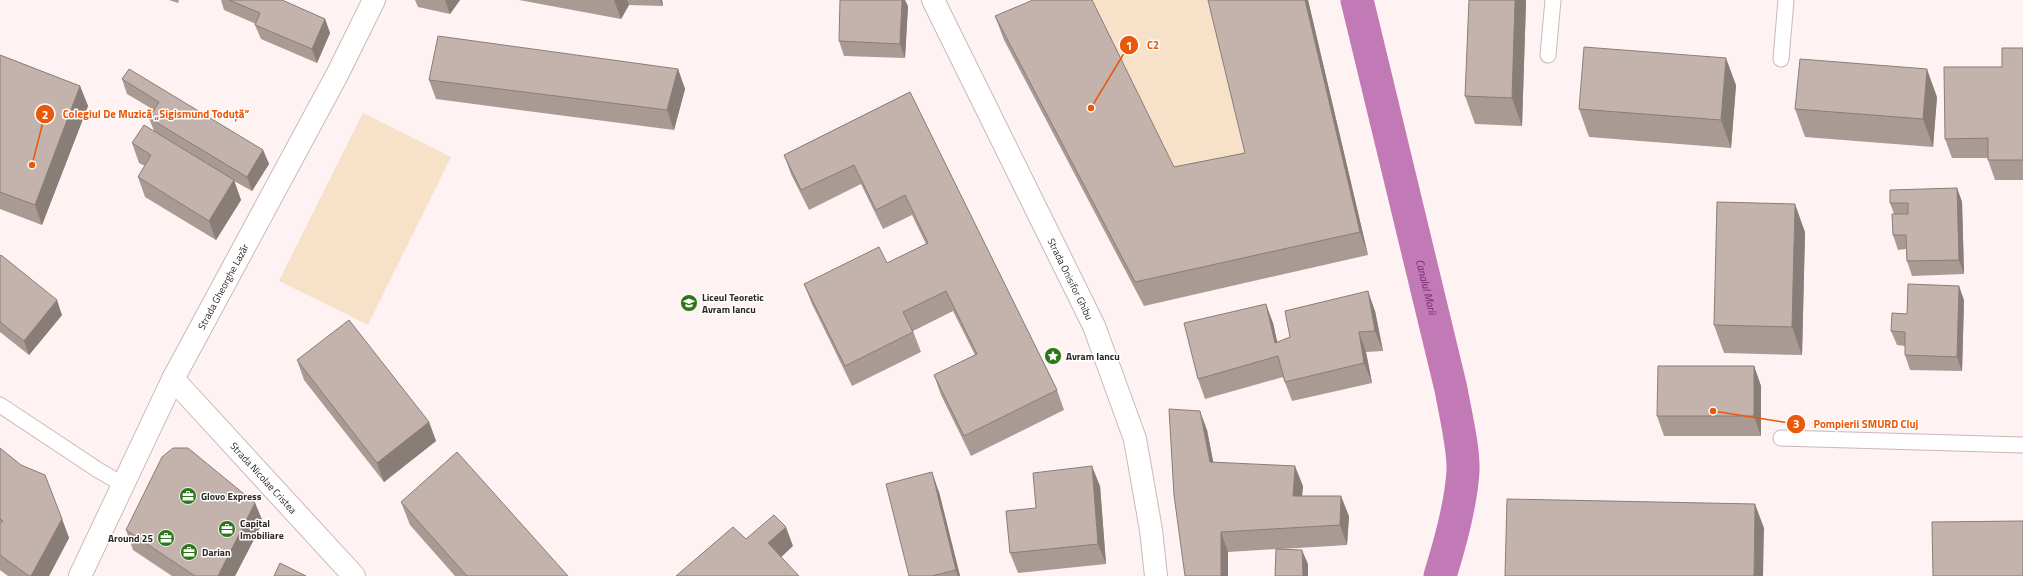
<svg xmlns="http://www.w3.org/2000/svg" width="2023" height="576" font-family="'Titillium Web',sans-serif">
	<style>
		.green { fill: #f7e1c9 }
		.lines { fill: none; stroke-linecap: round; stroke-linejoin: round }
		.canal { stroke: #c17ab6; stroke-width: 33 }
		.service-casing { stroke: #cbb8b7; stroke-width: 17 }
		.minor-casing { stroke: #cbb8b7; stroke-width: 24 }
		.service { stroke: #fff; stroke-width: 15 }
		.minor { stroke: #fff; stroke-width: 22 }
		.wall { fill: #a99a94 }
		.shaded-wall { fill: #897d78 }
		.building { fill: #c4b3ac; stroke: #897d78 }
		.labels { text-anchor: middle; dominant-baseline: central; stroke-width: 3; stroke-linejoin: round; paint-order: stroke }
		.street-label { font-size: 10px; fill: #2e2626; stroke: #fff }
		.poi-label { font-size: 10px; font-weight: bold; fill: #2e2626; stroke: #fff; text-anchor: start }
		.water-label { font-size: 11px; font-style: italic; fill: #77226e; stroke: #fff }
		.leader { fill: none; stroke: #e8590c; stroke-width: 1.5 }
		.callout-dot { fill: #e8590c; stroke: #fff; stroke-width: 1.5 }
		.mark-label { font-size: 12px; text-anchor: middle; font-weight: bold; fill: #fff }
		.callout-label { font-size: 11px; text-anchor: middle; font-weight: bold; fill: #e8590c; stroke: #fff; stroke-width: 3; stroke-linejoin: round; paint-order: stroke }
	</style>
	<rect width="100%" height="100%" fill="#fef2f2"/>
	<path class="green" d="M1089,0H1254L1253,177L1182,191Z
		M363,113L451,157L368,325L279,281Z"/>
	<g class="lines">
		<path class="canal" id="s1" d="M1357,0L1451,389C1455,412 1464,449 1463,471C1461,505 1450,544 1440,576"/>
		<g class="service-casing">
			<path id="service" d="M1548,55L1553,0
				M1781,59L1786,0
				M0,405L98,470L122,484
				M1781,438L2023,445"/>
		</g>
		<g class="minor-casing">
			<g id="minor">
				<path id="s2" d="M933,0L1094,326L1135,439L1151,530L1156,576"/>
				<path id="s3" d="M173,379L354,576"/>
				<path id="s4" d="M80,576L173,379L338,73L374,0"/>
			</g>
		</g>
		<use href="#service" class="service"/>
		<use href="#minor" class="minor"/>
	</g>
	<path class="wall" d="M169,0H179L178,3Z
		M221,0H282L325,19L330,33L317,63L261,39L255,25L256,24L224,10Z
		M415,0H460L450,14L418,7Z
		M519,0H662L663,6L629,5L621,19Z
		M1308,0L1368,255L1144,306L1004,40L995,16L1174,167L1245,153Z
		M1526,1L1522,126L1475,124L1465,96Z
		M908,6L905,58L844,56L839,41Z
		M2023,48V180H1995L1988,160V158H1952L1945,139L2002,67Z
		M0,55L80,86L88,106L42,225L0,209Z
		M678,69L685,89L674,130L436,99L429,80Z
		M122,79L263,150L269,164L252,191L234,181L241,200L216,240L145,197L138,177L145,166L139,163L132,143L154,131L149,118L154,110L127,94Z
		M1736,85L1731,148L1589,137L1579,109Z
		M910,92L1057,390L1064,410L971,456L941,395L934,375L975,355L953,311L913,331L921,352L852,386L812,304L804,284L887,263L926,244L912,215L883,229L861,184L809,210L791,174L784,155Z
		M1937,97L1933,147L1805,137L1795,109Z
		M1957,188L1962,202L1964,274L1912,276L1907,261L1906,249L1898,250L1893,235L1894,214L1890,203Z
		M1805,232L1802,355L1724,353L1714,325Z
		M0,256L62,315L29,355L0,332Z
		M1964,300L1962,371L1910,370L1905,355V346L1897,345L1891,331L1907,314Z
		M1375,311L1383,351L1366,352L1372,383L1292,401L1283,377L1205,399L1198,379L1273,323L1277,342Z
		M297,360L429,422L436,441L384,482L304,380Z
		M1754,366L1761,386V436H1664L1657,416Z
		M1207,430L1213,462L1303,486L1302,496L1349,516L1347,545L1281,549L1308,564L1276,549L1228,552L1185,576Z
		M0,448L62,519L69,538L49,576H8L0,570Z
		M1100,486L1106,564L1018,573L1010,553L1036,508Z
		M939,492L960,576H909Z
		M401,502L568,576H455L410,525Z
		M255,503L263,522L235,576H172L133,550L126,530Z"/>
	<path class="shaded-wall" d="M445,0H460L450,14Z
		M614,0H627L629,5L621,19Z
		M660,0H662L663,6Z
		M902,0H905L908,6L905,58L900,44Z
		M1305,0H1308L1368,255L1360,232Z
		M1515,0H1526V1L1522,126L1512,98Z
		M325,19L330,33L317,63L312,49Z
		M1726,58L1736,85L1731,148L1721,120Z
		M678,69L685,89L674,130L667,110Z
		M1927,69L1937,97L1933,147L1923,119Z
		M80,86L88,106L42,225L35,205Z
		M263,150L269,164L252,191L247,177Z
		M234,180L241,200L216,240L209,221Z
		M1957,188L1962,202L1964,274L1959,260Z
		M1795,204L1805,232L1802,355L1792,327Z
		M1959,286L1964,300L1962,371L1957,357Z
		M1368,291L1375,311L1383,351L1375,331Z
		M57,300L62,315L29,355L24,341Z
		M1266,304L1273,323L1282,363L1275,343Z
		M1359,332L1366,352L1372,383L1364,363Z
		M1754,366L1761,386V436L1754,416Z
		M1200,411L1207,430L1217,481L1210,462Z
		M429,422L436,441L384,482L377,463Z
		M1092,466L1100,486L1106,564L1098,544Z
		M1295,466L1303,486L1300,516L1293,496Z
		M932,472L939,492L960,576H958L956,570Z
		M1341,496L1349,516L1347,545L1340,525Z
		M255,503L263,522L235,576H218Z
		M1755,504L1764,528L1763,576H1754Z
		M62,519L69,538L49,576H31Z
		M786,527L793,546L775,563L768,543Z
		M1221,532L1228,552V576H1221Z
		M1302,550L1308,564V576H1303Z"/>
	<path class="building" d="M229,0H282L325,19L312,49L255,25L260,13Z
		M840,0H902L900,44L839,41Z
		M1033,0H1092L1174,167L1245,153L1208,0H1305L1360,232L1135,282L995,16Z
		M1469,0H1515L1512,98L1465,96Z
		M438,36L678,69L667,110L429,80Z
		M1584,47L1726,58L1721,120L1579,109Z
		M2002,48H2023V160H1988V138L1945,139L1944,67H2002Z
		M0,55L80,86L35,205L0,192Z
		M1800,59L1927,69L1923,119L1795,109Z
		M129,69L263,150L247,177L149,118L159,102L122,79Z
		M910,92L1057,390L964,436L934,375L977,354L946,291L903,312L913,332L845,366L804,284L879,247L887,263L928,243L905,195L876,210L854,165L801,190L784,155Z
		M144,125L234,180L209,221L138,177L151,155L132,143Z
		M1957,188L1959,260L1907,261L1906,235H1893L1892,214H1908V203H1890V190Z
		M1717,202L1795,204L1792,327L1714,325Z
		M1,255L57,300L24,341L0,322V256Z
		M1908,284L1959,286L1957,357L1905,355V332L1891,331L1892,313L1907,314Z
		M1368,291L1375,331L1359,332L1364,363L1285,382L1278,356L1198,379L1184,323L1266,304L1275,343L1290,337L1285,311Z
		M349,320L429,422L377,463L297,360Z
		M1658,366H1754V416H1657Z
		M1169,409L1200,411L1210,462L1295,466L1293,496H1341L1340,525L1221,532V576H1185L1174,495Z
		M0,448L21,465L45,475L62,519L31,576H29L0,555V523L3,521L0,519Z
		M173,448H188L255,503L218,576H195L126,530L162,457Z
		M457,452L568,576H467L401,502Z
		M1092,466L1098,544L1010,553L1006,511L1036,508L1033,473Z
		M932,472L956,570L932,576H909L886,484Z
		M1507,499L1755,504L1754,576H1505Z
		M774,515L786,527L768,543L799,576H676L733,527L746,539Z
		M2023,521V576H1933L1932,522Z
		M1276,549L1302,550L1303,576H1275Z
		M280,563L306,576H274Z"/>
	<defs>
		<g id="school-disc" transform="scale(0.9)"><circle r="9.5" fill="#2e761a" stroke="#fff"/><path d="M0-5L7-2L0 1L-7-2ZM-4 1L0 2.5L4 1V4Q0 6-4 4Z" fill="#fff"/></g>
		<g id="sight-disc" transform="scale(0.9)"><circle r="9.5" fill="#2e761a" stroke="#fff"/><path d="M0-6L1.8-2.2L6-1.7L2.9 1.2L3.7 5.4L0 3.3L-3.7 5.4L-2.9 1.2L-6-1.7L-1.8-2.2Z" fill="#fff"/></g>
		<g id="office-disc" transform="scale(0.9)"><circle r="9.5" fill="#2e761a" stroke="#fff"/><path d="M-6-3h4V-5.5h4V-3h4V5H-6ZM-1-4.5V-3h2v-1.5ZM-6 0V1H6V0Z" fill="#fff"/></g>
	</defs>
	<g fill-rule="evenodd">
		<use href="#school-disc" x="689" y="303"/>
		<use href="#sight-disc" x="1053" y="356"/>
		<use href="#office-disc" x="188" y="496"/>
		<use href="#office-disc" x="227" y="529"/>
		<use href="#office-disc" x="166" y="538"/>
		<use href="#office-disc" x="189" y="552"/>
	</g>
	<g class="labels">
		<g class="street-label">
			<text stroke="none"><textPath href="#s2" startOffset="311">Strada Onisifor Ghibu</textPath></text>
			<text stroke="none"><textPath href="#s4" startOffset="323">Strada Gheorghe Lazăr</textPath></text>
			<text stroke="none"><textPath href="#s3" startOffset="134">Strada Nicolae Cristea</textPath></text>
		</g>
		<g class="poi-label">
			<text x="702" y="297">Liceul Teoretic<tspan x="702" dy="12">Avram Iancu</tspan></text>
			<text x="1066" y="356">Avram Iancu</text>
			<text x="201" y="496">Glovo Express</text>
			<text x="240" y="523">Capital<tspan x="240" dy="12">Imobiliare</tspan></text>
			<text x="153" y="538" text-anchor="end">Around 25</text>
			<text x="202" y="552">Darian</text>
		</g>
		<g class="water-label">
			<text stroke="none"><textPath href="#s1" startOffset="295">Canalul Morii</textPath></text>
		</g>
	</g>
	<path class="leader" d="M1091 108L1129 45M32 165L45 114M1713 411L1796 424"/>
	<g class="callout-dot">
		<circle cx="1091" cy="108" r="4"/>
		<circle cx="32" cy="165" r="4"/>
		<circle cx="1713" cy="411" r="4"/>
		<circle cx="1129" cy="45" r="10"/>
		<circle cx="45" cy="114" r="10"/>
		<circle cx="1796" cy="424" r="10"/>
	</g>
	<g class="mark-label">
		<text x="1129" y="50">1</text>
		<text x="45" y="119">2</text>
		<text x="1796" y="428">3</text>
	</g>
	<g class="callout-label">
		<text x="1153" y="49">C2</text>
		<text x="156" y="118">Colegiul De Muzică „Sigismund Toduță”</text>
		<text x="1866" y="428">Pompierii SMURD Cluj</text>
	</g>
</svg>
